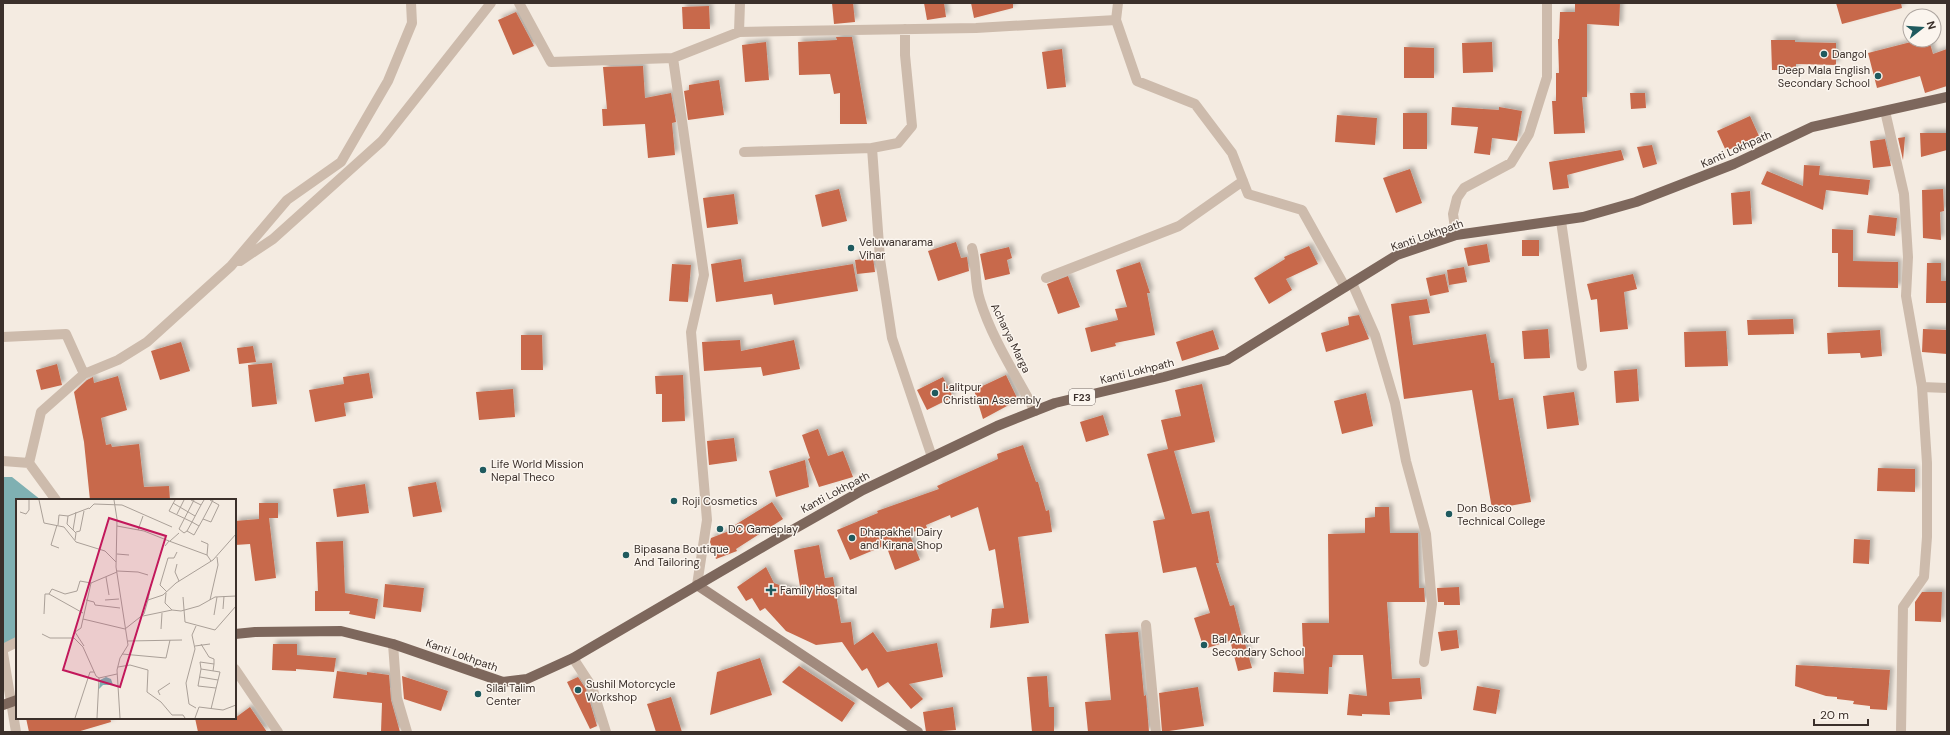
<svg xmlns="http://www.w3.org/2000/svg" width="1950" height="735" font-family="'DM Sans',sans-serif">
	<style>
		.water { fill: #7fb0b2 }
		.building { fill: #c8694b; filter: url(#shadow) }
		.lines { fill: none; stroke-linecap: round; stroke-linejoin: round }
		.street { stroke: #cdbbac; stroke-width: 10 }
		.secondary { stroke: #a18a7d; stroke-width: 10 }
		.primary { stroke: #7d675c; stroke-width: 10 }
		.poi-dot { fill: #1f5a5e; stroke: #fbf5ee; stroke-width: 1.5 }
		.labels { text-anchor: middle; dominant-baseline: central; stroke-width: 3; stroke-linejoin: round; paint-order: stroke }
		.shield { fill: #fbf5ee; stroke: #756b66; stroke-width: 1 }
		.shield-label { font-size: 10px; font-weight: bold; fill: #3b302b }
		.poi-label { font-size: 11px; fill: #3b302b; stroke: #fbf5ee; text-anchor: start }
		.street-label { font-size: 11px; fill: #3b302b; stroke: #fbf5ee }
		.inset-road { fill: none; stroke: #aaa098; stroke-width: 1 }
		.view { fill: #c2185b; fill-opacity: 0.15; stroke: #c2185b; stroke-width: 2 }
		.inset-edge { fill: none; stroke: #3b302b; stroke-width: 2 }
	</style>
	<defs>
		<filter id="shadow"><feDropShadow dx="3.5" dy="-3.5" stdDeviation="2" flood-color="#0004"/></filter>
	</defs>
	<rect width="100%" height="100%" fill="#f4ebe1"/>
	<path class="water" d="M3,477H12L41,500H17V639L3,646Z"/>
	<path class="building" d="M832,3H853L855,22L834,24Z
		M924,3H944L946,17L927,20Z
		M971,3H1013V8L974,18Z
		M1575,3H1620L1619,26L1587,24V97H1582L1585,133L1554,134L1552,101H1556V73H1559L1558,39H1559L1560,12H1575Z
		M1836,3H1901L1902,8L1842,24Z
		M709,6L710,29H683L682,7Z
		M516,12L534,46L513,55L498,20Z
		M836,37H852L867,124H840V93L834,94L830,74L799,75L798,42L837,40Z
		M1771,40H1795V42L1836,43V65L1796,64V70H1772Z
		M1910,40H1929L1933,54L1947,49V86L1925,93L1920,76L1877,88L1868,53L1911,42Z
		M766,42L769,80L745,82L742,45Z
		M1492,42L1493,72L1463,73L1462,43Z
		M1404,47L1434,48V78H1404Z
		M1062,49L1066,87L1047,89L1042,52Z
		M643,66L645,98L671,93L676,122L672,123L675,155L648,158L645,124L603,126L602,109H607L603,67Z
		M719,80L724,115L688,120L684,91L689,90V85Z
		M1630,93H1645L1646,108L1631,109Z
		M1452,107L1499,110V107L1522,111L1517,141L1492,138L1490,155L1474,153L1478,127L1451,125Z
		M1403,113H1427V149H1403Z
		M1337,115L1377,118L1375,145L1335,142Z
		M1750,116L1759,136L1726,151L1717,131Z
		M1920,133H1947V150L1921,157Z
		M1905,137L1903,160L1898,138Z
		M1885,139L1891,166L1873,168L1870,141Z
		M1652,145L1657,164L1643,168L1637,147Z
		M1621,150L1624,160L1567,175L1569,188L1553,190L1549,162Z
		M1804,165L1820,166L1819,175L1870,180L1868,195L1826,190L1823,210L1761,184L1767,171L1803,186Z
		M1410,169L1422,203L1396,213L1383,178Z
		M839,189L847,221L822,227L815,195Z
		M1943,189L1944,211L1940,212L1941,240L1923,238L1922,190Z
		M1750,191L1752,224L1733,225L1731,193Z
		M734,194L738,224L707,228L703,198Z
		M1869,215L1897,218L1895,236L1867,233Z
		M1832,229L1853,230V261L1898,262V288L1838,287V253H1832Z
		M1522,240H1539V256H1522Z
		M956,242L961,258L967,257L969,271L938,281L928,251Z
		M1487,244L1490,262L1468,266L1464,248Z
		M1309,246L1318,264L1286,279L1292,290L1269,304L1254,278L1285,259L1284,257Z
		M1009,247L1012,258L1007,260L1010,274L985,280L980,254Z
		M873,258L875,272L857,274L855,260Z
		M741,259L744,282L853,264L858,291L774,305L772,294L716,302L711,264Z
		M1140,262L1150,293H1147L1155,335L1115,343L1116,346L1091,352L1085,328L1118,320L1115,309L1127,307L1116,270Z
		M1927,263H1941V281H1947V303H1926Z
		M672,264L691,265L688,302L669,301Z
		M1464,267L1467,282L1449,285L1447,270Z
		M1445,274L1449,292L1430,296L1426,278Z
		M1633,274L1637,289L1624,292L1628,329L1600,332L1597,299L1591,300L1587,284Z
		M1068,276L1080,307L1058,314L1047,284Z
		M1427,299L1430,313L1409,316L1413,345L1486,334L1491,363H1494L1499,400L1513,398L1531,502L1492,509L1472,390L1404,399L1391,304Z
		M1359,315L1369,339L1326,352L1321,333L1349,325L1348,317Z
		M1793,319L1794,334L1748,335L1747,320Z
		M1548,329L1550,358L1524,359L1522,331Z
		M1923,329L1947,330V354L1922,352Z
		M1213,330L1219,349L1182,361L1176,342Z
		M1880,330L1882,356L1861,358L1860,353L1828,354L1827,333Z
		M1726,331L1728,366L1685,367L1684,332Z
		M521,335H542L543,370H521Z
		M740,340L741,351L794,340L800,369L763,376L761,367L704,371L702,342Z
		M181,342L190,371L160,380L151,351Z
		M253,346L256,362L239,364L237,348Z
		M272,363L277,404L252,407L248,365Z
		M57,364L62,385L41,390L36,370Z
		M1637,369L1639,401L1616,403L1614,371Z
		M369,373L373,398L344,403L346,416L315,422L309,390L344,384L343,377Z
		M683,375L685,421L662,422V394H656L655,376Z
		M1006,375L1018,400L983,419L974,390Z
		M118,376L127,410L101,418L106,445L111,444L112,447L139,444L144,487L169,486L170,500H90L84,442L74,392L87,380L93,377L94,383Z
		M943,377L953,397L927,410L917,390Z
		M1202,384L1215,442L1174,451L1192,514L1209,511L1219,563H1216L1230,606L1234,605L1242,637L1204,649L1194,618L1210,613L1196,567L1163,573L1153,521L1165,519L1147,454L1168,449L1161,420L1181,416L1175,390Z
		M513,389L515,417L479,420L476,392Z
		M1574,392L1579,425L1547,429L1543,396Z
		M1366,393L1373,426L1342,434L1334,401Z
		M1103,415L1109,435L1086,442L1080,422Z
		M818,429L828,456L843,451L853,477L819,487L808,459L810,458L802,435Z
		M734,438L737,461L709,465L707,441Z
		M1023,445L1036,482H1038L1046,511L1049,510L1052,532L1018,537L1029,623L990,628L992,609L1004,608L995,549L989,551L978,507L951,518L950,515L926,525L927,528L909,533L920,560L895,570L886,545L850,560L837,530L878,513L877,511L939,489L937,486L998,459L997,454Z
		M805,460L809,487L776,497L769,471Z
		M1878,468L1915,469V492L1877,491Z
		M436,482L442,512L413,517L408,487Z
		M365,484L369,513L337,517L333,489Z
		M772,502L783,519L736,549L737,551L716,559L710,542L711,538L737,528L735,525Z
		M259,503H278V518H269L276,578L255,581L250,544L235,545V521L259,519Z
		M1375,507H1389L1390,533H1418L1419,588H1424L1425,602H1387L1392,679L1420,678L1422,699L1389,702L1390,715L1362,714V716L1347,715L1349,694L1367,696L1363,655H1333L1332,667H1329L1328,694L1273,692L1274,672L1304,674L1302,623H1329L1328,534L1365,533V518L1375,517Z
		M1854,539L1870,540L1869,564L1853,563Z
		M343,541L345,593L378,599L375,619L349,614L350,611H315V591H318L316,542Z
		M819,545L825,578L833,577L841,623L851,622L854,645L873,632L887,652L937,643L943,677L909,684L923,699L911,709L888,682L878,688L867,668L862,671L842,642L816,645L786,631L765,608L760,611L752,598L746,601L737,587L766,567L774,583L801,593L794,550Z
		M385,584L424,588L421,612L383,607Z
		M1459,587L1460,605H1444V602H1438L1437,588Z
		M1922,592H1942L1941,622L1915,621V602Z
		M1457,630L1459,648L1441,651L1438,632Z
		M1138,632L1144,696L1146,695L1149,732H1088L1085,702L1111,700L1105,634Z
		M1244,640L1252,668L1238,671L1231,644Z
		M273,644H297V655L336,658L334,672L296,669V671L272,670Z
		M760,658L772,695L710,715L717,672Z
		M1796,665L1890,670L1887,710L1870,709V706L1853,704L1854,701L1837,699V697L1826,696L1795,686Z
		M799,666L855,703L842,722L782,682Z
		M337,671L367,675V672L389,675L391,700L400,732H381L382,703L333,698Z
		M402,676L448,691L441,711L404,699Z
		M1047,676L1049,707H1054V732H1032L1027,677Z
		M578,677L586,689L597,726L590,729L567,682Z
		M1477,686L1500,690L1496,714L1473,710Z
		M1198,687L1204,726L1162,732L1159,693Z
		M671,697L682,732H656L647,704Z
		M250,707L267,732H198L195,718H235Z
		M953,707L956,730L926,732L923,712Z
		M26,718H110L111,722L77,732H29Z"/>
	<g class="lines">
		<path class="street" d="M519,3L551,62L673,58
			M1116,20L1118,3
			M905,29V55L912,126L898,143L872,148L880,259L892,338L932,457
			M739,32L740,3
			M1885,111L1904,194L1908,257L1906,296L1922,387L1927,463V537L1924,577L1903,607L1901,732
			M744,152L872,148
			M1561,221L1582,366
			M1456,235L1453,214L1457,198L1464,188L1511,163L1529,134L1547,77V3
			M972,248C977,265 974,283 980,300C992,339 1016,375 1035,411
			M240,261L273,239L382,141L491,3
			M1046,278L1179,226L1243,181
			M1352,283L1375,335L1395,403L1406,461L1426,534L1432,604L1424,662
			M3,337L66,334L84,374
			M1922,387L1947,388
			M3,461L29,463
			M56,500L29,463L41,412L84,374L118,360L147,342L231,266L287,200L341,162L388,81L412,23L411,3
			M697,585L707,520L691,332L704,275L673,58L739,32L976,28L1116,20L1137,81L1195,104L1232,153L1248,194L1302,210L1345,287
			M1146,625L1156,732
			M393,644L397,698L407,732
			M3,649L17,642
			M3,653L16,732
			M573,658L592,687L606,732
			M235,669L278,732"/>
		<path class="secondary" d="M697,585L918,732"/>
		<path class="primary" d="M235,634L255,632L341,631L393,644L503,682L527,679L573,658L773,541L863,490L997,426L1055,403L1164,377L1227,360L1397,255L1456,235L1583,217L1636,202L1734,164L1812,127L1947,97
			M3,705L17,700"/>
	</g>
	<g class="poi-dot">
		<circle cx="1824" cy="54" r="4"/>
		<circle cx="1878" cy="76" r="4"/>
		<circle cx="851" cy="248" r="4"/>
		<circle cx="935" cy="393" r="4"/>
		<circle cx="483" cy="470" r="4"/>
		<circle cx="674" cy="501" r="4"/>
		<circle cx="1449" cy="514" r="4"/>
		<circle cx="720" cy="529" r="4"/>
		<circle cx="852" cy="538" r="4"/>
		<circle cx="626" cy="555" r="4"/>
		<path d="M769 584h4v4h4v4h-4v4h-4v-4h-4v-4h4z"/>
		<circle cx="1204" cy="645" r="4"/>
		<circle cx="578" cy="690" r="4"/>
		<circle cx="478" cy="694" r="4"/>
	</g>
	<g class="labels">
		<rect class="shield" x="1069" y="389" width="26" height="16" rx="3"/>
		<g class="shield-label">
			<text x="1082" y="397">F23</text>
		</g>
		<g class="poi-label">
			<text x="1832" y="54">Dangol</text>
			<text x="1870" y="70" text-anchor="end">Deep Mala English<tspan x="1870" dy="13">Secondary School</tspan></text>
			<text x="859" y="242">Veluwanarama<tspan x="859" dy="13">Vihar</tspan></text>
			<text x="943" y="387">Lalitpur<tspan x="943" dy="13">Christian Assembly</tspan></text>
			<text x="491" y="464">Life World Mission<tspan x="491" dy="13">Nepal Theco</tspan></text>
			<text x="682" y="501">Roji Cosmetics</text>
			<text x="1457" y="508">Don Bosco<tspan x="1457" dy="13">Technical College</tspan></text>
			<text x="728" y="529">DC Gameplay</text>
			<text x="860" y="532">Dhapakhel Dairy<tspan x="860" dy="13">and Kirana Shop</tspan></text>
			<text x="634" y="549">Bipasana Boutique<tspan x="634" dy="13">And Tailoring</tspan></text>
			<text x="780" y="590">Family Hospital</text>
			<text x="1212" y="639">Bal Ankur<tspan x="1212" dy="13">Secondary School</tspan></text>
			<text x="586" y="684">Sushil Motorcycle<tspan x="586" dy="13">Workshop</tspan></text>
			<text x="486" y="688">Silai Talim<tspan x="486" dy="13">Center</tspan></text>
		</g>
		<g class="street-label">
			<text transform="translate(1736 149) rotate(-24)">Kanti Lokhpath</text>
			<text transform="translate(1427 235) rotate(-19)">Kanti Lokhpath</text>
			<text transform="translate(1011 338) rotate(64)">Acharya Marga</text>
			<text transform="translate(1137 371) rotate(-14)">Kanti Lokhpath</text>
			<text transform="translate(835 492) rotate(-28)">Kanti Lokhpath</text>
			<text transform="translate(462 655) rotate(20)">Kanti Lokhpath</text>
		</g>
	</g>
	<g transform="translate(16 499)">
		<rect width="220" height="220" fill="#f4ebe1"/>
		<path d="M90,178L95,180L97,186H87L83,190L84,181Z" fill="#7fb0b2"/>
		<path class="inset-road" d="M23,1L28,24L48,28L60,43L89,52L100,63M98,1L101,20L100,68L112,146L104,159L101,171L104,219M159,1L153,12L176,23L171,32L178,36L187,20L195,23L203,6L194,1M175,1L185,6L188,1M157,4L179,17M73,10L78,5L106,6L156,28M4,13L10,15L13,11V1M161,15L168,1M187,20L197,1M41,26L35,46L43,49M42,26L43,16L52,17M101,27L128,32L153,42M183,27L176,23L185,6M57,31L60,13M122,31L127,17M171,32L168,34L163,30L178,1M60,33L64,32L68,12M59,41L60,34L51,25L52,17L73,9M154,42L163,34M185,42L192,45L191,56L195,62M149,47L153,42L191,56M101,55L113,56M161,65L159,73L163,82M101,72L122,73L132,76M101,73L75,84L67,120L109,130M90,78L93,96M151,93L144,86L152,59H158L161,53M150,94L149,104L156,111L165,112L183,107L199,98L220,97M167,98L169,123L199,131L220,107M70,101L78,103L79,106L104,109M89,101L103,100M132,101L135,85M194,101L202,66L201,58M207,110L208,97M67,114L33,95L36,90L49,95L61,92L64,82L75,84M28,115L29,95H33M198,116L201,98M127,117L156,111M67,120L65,129L59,133L68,147M109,130L128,115L132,101L147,96L160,84L197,61L220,35M145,130L146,114M26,135L34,139H58L67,148L80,177L83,179L101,175M112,142L166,141M185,145L193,158L198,160V165M179,147L194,145M106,155L150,159L154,141M102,168L114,166L132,171L131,193L145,203L156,216H167L169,219M185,170L182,187L200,189M184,178L202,181M144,196L142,192L154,184M180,209L173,205L170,184L179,150L176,136L180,127M195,210L204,173L185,170L184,163L198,165L197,172M59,219L74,173H78M81,219L83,179M179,219L183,208L207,211L220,206"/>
		<path class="view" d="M93,19L150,37L104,188L47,171Z"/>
		<rect width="220" height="220" class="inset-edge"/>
	</g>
	<rect width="1950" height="735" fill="none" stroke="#3b302b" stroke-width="8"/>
	<g transform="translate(1922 28) rotate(73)"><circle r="19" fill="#fbf5ee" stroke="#aea6a0"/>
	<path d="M0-3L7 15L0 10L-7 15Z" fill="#1f5a5e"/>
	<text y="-6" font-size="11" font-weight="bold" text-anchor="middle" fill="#3b302b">N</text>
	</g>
	<path d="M1814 719v6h54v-6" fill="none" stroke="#3b302b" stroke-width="2"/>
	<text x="1820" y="719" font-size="12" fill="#3b302b" stroke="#fbf5ee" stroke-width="3" paint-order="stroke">20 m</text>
</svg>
